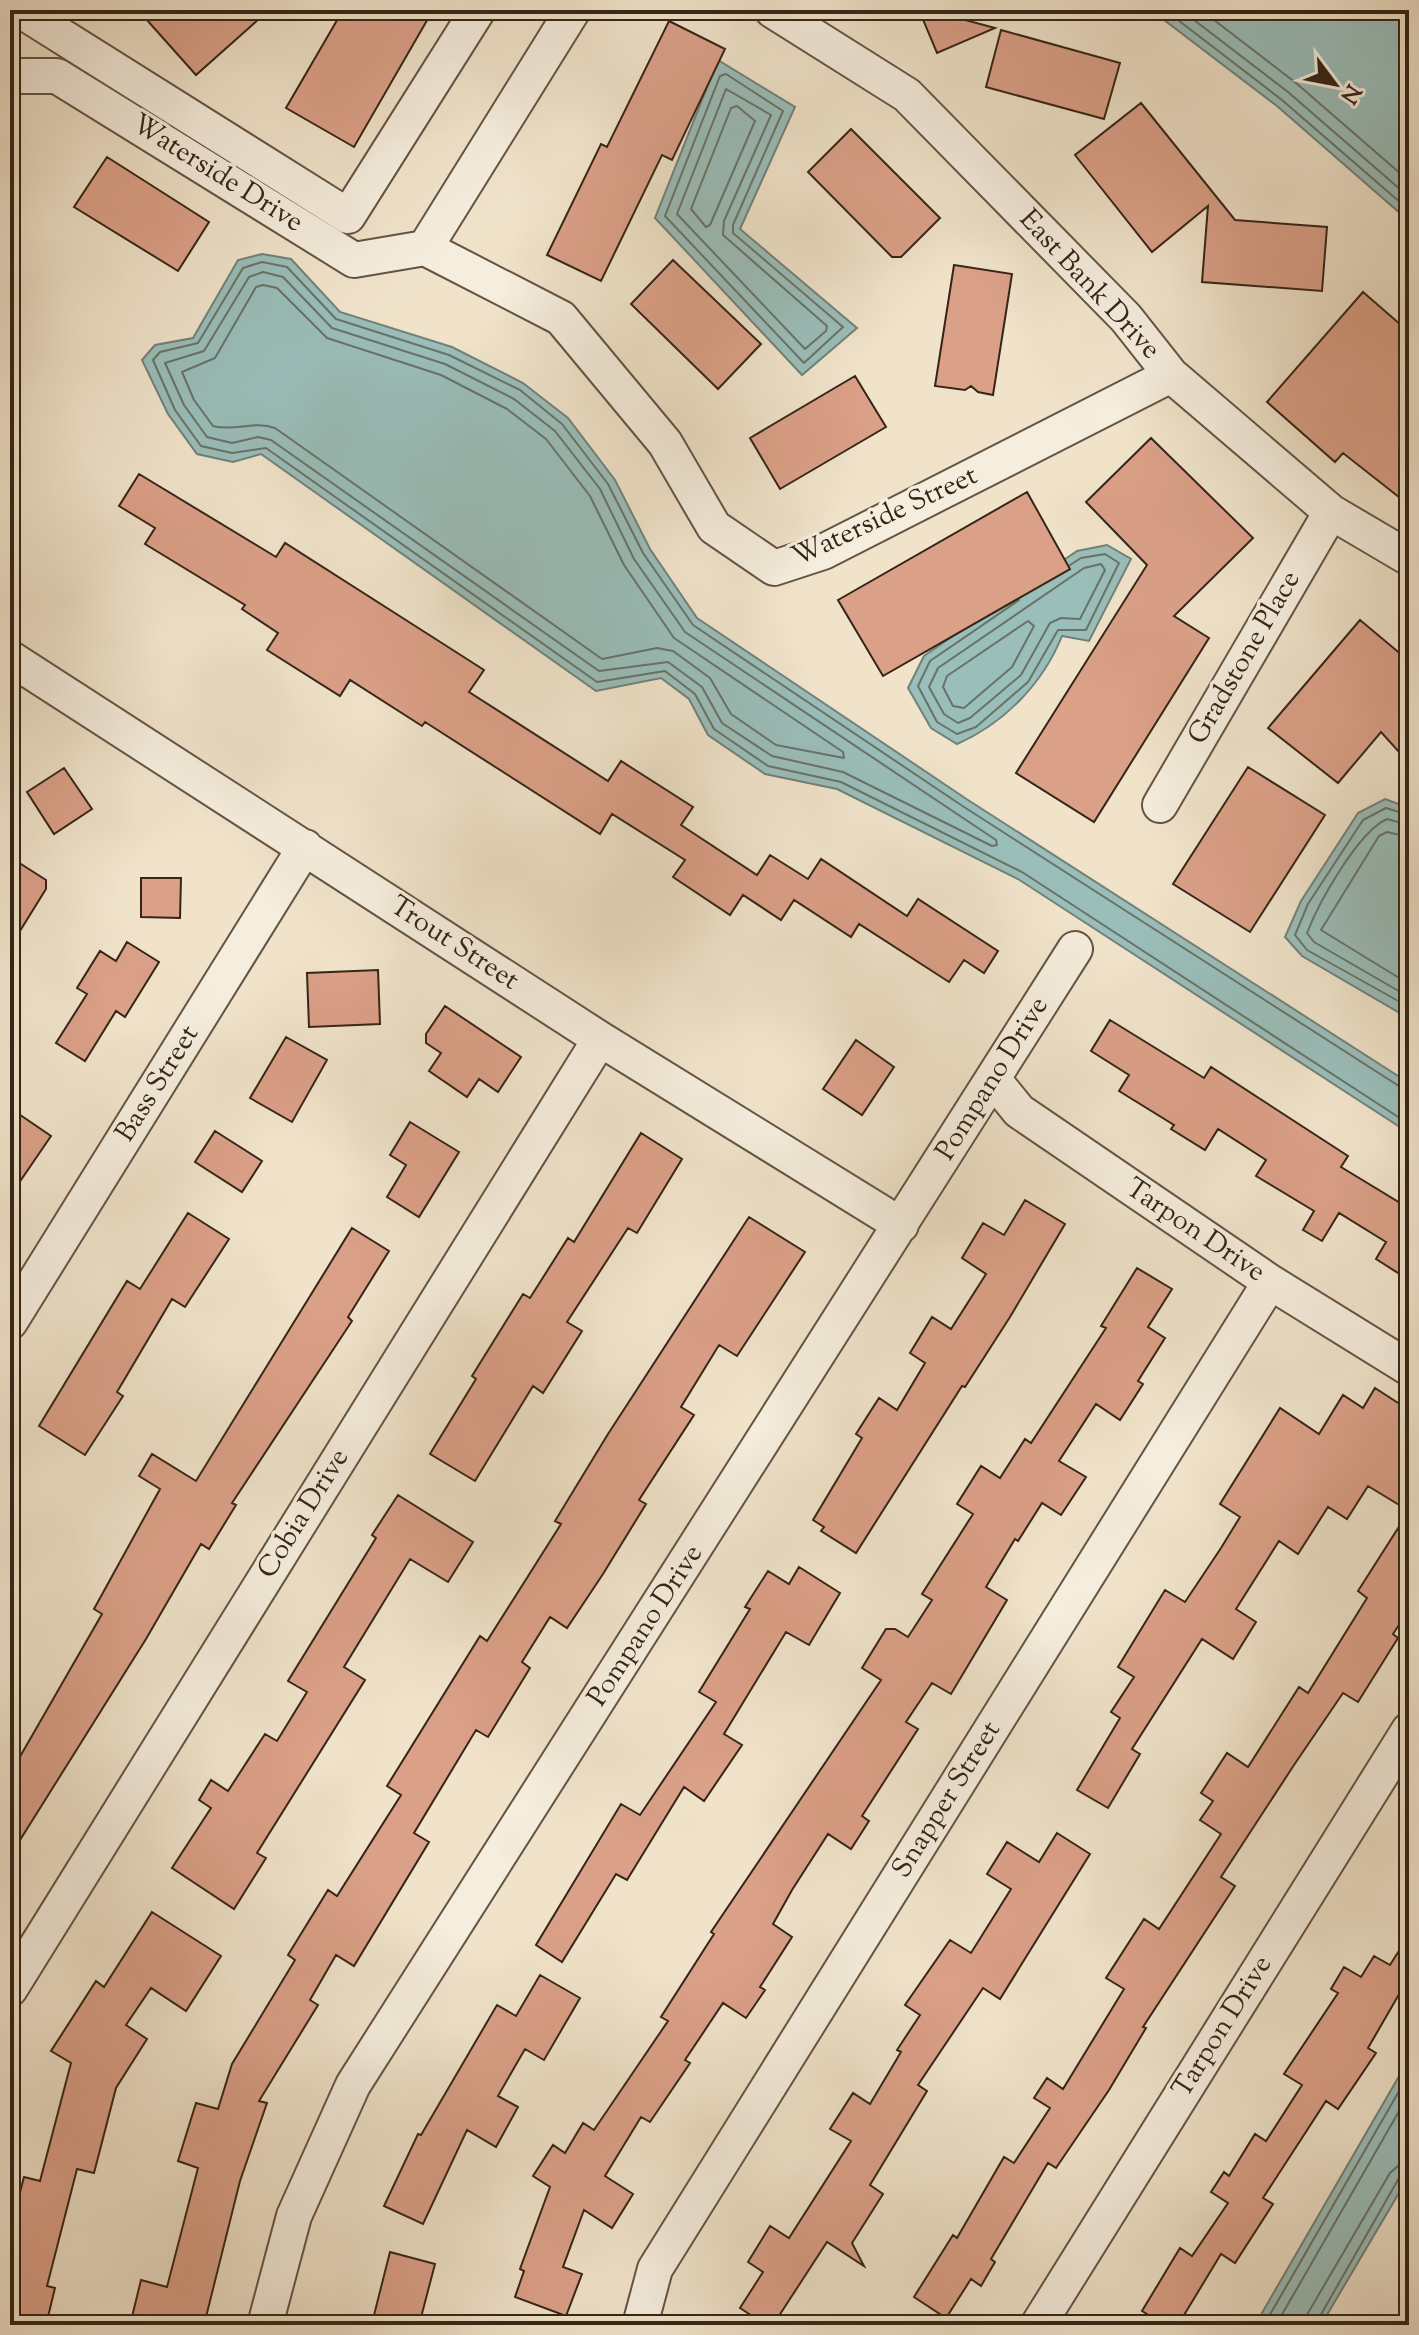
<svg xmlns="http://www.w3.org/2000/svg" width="1419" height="2335" font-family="'Sorts Mill Goudy',serif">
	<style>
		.water { fill: #9abeba; stroke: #728179; stroke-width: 2 }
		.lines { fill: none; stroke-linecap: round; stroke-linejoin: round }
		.shore { stroke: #687268; stroke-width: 2 }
		.building { fill: #dba088; stroke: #352517; stroke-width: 2 }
		.street-casing { stroke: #645444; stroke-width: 38 }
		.street { stroke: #f5eddd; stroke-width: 34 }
		.labels { text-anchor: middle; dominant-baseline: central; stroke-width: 7; stroke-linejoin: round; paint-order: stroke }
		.street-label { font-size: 28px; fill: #352517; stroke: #f5eddd }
	</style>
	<rect width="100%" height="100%" fill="#f0e3ca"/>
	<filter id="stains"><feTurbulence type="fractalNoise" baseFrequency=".0025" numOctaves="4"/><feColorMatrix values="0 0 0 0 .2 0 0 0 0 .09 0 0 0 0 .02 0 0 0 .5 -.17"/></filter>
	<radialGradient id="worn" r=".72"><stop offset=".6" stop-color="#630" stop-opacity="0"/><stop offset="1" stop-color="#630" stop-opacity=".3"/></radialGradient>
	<path class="water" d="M1151,10H1409V221L1277,106Z
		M718,60L795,107L740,229L857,328L802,375L655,218Z
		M262,254L291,259L340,312L452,347L523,383L568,418L615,480L650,549L697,618L968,800L1409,1083V1133L1018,879L837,789L765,774L708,735L689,699L661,678L596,691L261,454L233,462L197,454L168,414L142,360L155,345L193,338L238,260Z
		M1107,545L1131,559L1089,641L1062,636C1043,683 1005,723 957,744L931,728L908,688L924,656L1077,551Z
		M1385,799L1409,808V1008L1405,1016L1302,956L1285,937L1301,901L1358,813Z
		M1409,2059V2176L1321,2325H1255Z"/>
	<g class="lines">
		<path class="shore" d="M1165,10L1282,100L1409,210
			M1181,10L1288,92L1409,197
			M1201,10L1296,83L1409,181
			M726,74L783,111L733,225V233L843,327L804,363L665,216L720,76Z
			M726,89L771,115L724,221L723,235L827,326L826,331L805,349L677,214Z
			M737,106L755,121L710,225L706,227L691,209L731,108Z
			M263,272L283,277L332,328L445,364L514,399L555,431L600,489L634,559L685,632L996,840L997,845L992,846L843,772L772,756L722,723L702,687L668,662L599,671L271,440L258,437L232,443L207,437L184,405L165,363L204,351L249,277Z
			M263,285L277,288L327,338L441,375L507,409L546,439L590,496L624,565L674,638L843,752L844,758L776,745L731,714L710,678L673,651L657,648L602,659L275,428C254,420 235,432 213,426L194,400L182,372L215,358L256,287Z
			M1101,564L1105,570L1080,619L1061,618L1050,623L1021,675L970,718L958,723L944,714L929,687L938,668L1084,568Z
			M1019,600L930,661L918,686L937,722L957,734L976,727L1028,682L1058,630H1086L1119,563L1105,554L1081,558L1070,565
			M1028,621L1034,626L1012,667L964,708L953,706L943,687L947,676Z
			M1409,815L1386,808L1363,820L1308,904L1295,935L1307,950L1409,1007
			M1409,825L1387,819C1358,832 1319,902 1307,933L1314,942L1409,997
			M1409,837L1387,832L1379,836L1321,930L1409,984
			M1409,1089L1402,1088L964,807L693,625L643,553L608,484L562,424L520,390L449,355L336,319L287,267L262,262L243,268L198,343L160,352L153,360L175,410L201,446L232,453L266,448L597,682L665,671L695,694L714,729L768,766L841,782L1022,872L1409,1124
			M1264,2325L1409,2074
			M1276,2325L1409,2094
			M1305,2325L1308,2313L1390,2173L1399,2165L1409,2164
			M1315,2325L1399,2178L1409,2174"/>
	</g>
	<path class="building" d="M138,10H269L196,75Z
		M343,10H433L354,147L286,108Z
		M919,10H928L995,28L937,53Z
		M669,21L725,49L672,160L662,155L601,281L547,255L601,144L607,147Z
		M1001,30L1120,63L1104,119L986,87Z
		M1141,103L1235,220L1327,227L1322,291L1202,282L1208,206L1152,252L1075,155Z
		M851,129L940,218L901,257H892L808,172Z
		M107,157L209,222L178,271L74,207Z
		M673,260L761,344L718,389L631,304Z
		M954,265L1012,274L993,395L978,392L971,386L965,390L935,386Z
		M1363,292L1409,332V505L1343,453L1335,462L1267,402Z
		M855,376L886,427L780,489L750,438Z
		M1151,438L1253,538L1174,616L1209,638L1094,822L1016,773L1147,565L1086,502Z
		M139,474L276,557L285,543L445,645L484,670L469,692L608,781L621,761L693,807L681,825L757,875L770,855L808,879L821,859L907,916L918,899L998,951L984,973L964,960L949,982L859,924L851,937L794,900L781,920L743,895L730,915L673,877L685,860L612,814L600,834L425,722L422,726L350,680L340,696L267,650L278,633L242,609L245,605L145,544L155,528L119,506Z
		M1027,492L1070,569L883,676L838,600Z
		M1360,620L1409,661V763L1381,732L1338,783L1268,728Z
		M1248,767L1325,815L1250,932L1173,884Z
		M64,768L92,809L54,834L27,792Z
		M10,857L46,880V889L10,947Z
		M141,878H181L180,918L141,917Z
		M127,942L159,962L125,1017L116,1011L85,1061L56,1043L87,994L77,988L100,951L116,961Z
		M378,970L380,1024L309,1027L307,973Z
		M445,1006L521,1057L498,1092L479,1079L467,1097L429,1071L441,1053L426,1043V1034Z
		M1110,1020L1204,1078L1211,1067L1348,1156L1341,1167L1407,1207L1409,1203V1280L1376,1259L1386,1242L1339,1213L1322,1241L1303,1230L1314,1211L1256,1176L1266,1160L1218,1129L1205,1150L1171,1129L1174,1125L1119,1091L1129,1075L1091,1051Z
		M286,1037L327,1060L292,1122L250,1098Z
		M856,1040L894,1067L862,1115L823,1089Z
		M10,1108L51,1136L10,1196Z
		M410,1122L459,1152L419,1217L387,1197L406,1165L390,1155Z
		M215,1131L262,1161L242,1192L195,1162Z
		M641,1133L682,1159L637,1233L628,1228L567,1322L582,1331L543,1393L533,1386L475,1481L430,1454L476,1379L472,1376L523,1294L530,1298L568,1238L574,1242Z
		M1025,1200L1065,1224L1010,1317L965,1387L962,1386L856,1553L821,1531L824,1527L813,1520L862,1438L856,1434L879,1398L897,1410L925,1363L910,1353L932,1317L951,1329L986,1274L962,1258L983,1223L1004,1235Z
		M188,1213L229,1239L185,1307L172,1299L117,1392L123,1396L85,1455L39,1426L127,1281L140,1289Z
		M749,1217L805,1252L737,1356L719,1345L681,1407L694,1415L639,1500L646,1504L603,1574L567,1628L550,1617L522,1662L530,1668L488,1737L476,1730L414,1833L429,1842L354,1966L336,1955L310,2000L318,2005L259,2101L267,2103L240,2181L204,2325H130L141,2280L167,2287L198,2168L178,2161L196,2103L218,2109L232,2064L295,1960L288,1955L328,1890L337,1896L401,1795L387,1786L480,1636L487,1641L561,1524L555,1521L608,1434Z
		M352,1228L389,1251L348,1317L352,1321L232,1503L236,1505L209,1549L201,1544L146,1639L10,1856V1774L102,1614L94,1609L160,1489L139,1476L152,1454L196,1481Z
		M1137,1268L1172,1289L1148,1327L1165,1338L1138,1381L1143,1384L1120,1420L1096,1404L1059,1461L1086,1477L1061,1515L1042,1503L1018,1541L1015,1539L986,1587L1007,1600L951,1694L932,1683L906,1722L918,1729L862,1816L869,1821L851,1849L828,1834L792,1890L773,1924L792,1937L760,1987L765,1990L746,2018L723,2003L685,2060L690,2063L650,2122L641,2117L605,2176L633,2194L612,2228L584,2210L563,2267L582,2274L566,2316L515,2297L524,2271L520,2269L550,2187L533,2176L553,2145L565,2153L583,2123L594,2130L668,2021L661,2017L714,1934L711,1932L881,1680L862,1668L886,1629H895L908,1637L932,1600L922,1594L973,1514L957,1504L981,1466L1000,1478L1025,1439L1031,1443L1106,1328L1101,1326Z
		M1375,1388L1409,1410V1610L1393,1634L1398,1638L1358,1702L1343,1693L1294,1765L1221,1877L1235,1886L1143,2027L1146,2028L1109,2090L1056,2168L1048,2163L991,2259L995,2262L981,2286L971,2279L946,2318L914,2297L953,2235L957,2238L1004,2157L1014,2163L1050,2108L1034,2098L1047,2078L1063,2089L1124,1989L1106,1978L1144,1919L1159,1929L1221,1834L1200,1820L1213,1801L1201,1793L1227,1753L1248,1767L1299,1687L1308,1693L1367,1598L1358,1591L1409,1511L1368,1486L1347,1519L1328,1507L1298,1554L1279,1541L1236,1609L1256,1622L1233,1659L1202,1639L1132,1749L1140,1754L1108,1808L1077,1790L1120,1718L1111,1712L1134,1677L1118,1667L1165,1590L1185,1602L1221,1548L1240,1517L1220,1504L1280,1408L1319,1434L1343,1395L1363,1408Z
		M398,1495L473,1542L448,1582L410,1559L344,1667L365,1680L257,1853L266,1858L234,1909L172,1868L211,1808L199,1800L211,1780L228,1791L265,1734L277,1741L307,1692L288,1681L376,1538L372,1535Z
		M799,1567L840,1593L809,1645L786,1632L724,1734L742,1745L704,1801L684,1787L627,1880L616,1874L562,1962L536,1945L621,1804L640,1815L716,1702L699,1692L750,1609L745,1607L768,1571L789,1584Z
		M1057,1833L1090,1854L1000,1999L983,1988L918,2085L927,2091L870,2185L883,2194L852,2243L864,2266L827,2242L773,2325H766L740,2308L763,2272L748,2262L770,2226L789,2238L851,2141L830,2129L853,2093L870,2104L901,2052L897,2050L920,2015L905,2005L950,1940L971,1953L1011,1889L987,1874L1007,1842L1039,1862Z
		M152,1912L221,1956L186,2011L151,1988L126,2025L147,2039L116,2088L94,2173L77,2169L47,2286L55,2288L46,2325H10V2288L17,2260L10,2258V2230L24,2177L40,2181L71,2063L51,2051L96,1981L104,1987Z
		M1409,1935V1977L1368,2048L1376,2053L1338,2109L1326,2101L1263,2198L1273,2204L1235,2263L1221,2254L1178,2325H1165L1142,2311L1180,2248L1192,2256L1228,2203L1211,2192L1224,2172L1229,2176L1255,2134L1266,2141L1302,2085L1284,2074L1338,1993L1331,1989L1344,1967L1361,1977L1374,1956L1390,1965Z
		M540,1975L580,1998L544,2060L525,2049L498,2096L518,2107L496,2147L467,2130L423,2224L384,2206L418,2134L421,2135L497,2005L516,2016Z
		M390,2252L435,2264L419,2325H398L373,2319Z"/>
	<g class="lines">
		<g class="street-casing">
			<path id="street" d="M20,10L348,216L478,10
				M772,10L907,95L1126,318L1171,375L1331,512L1409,558
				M10,76H57L354,260L425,248
				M425,248L561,318L665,443L714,527L774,568L823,552L1171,375
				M425,248L573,10
				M10,658L600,1039L901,1225
				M1160,805L1331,512
				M993,1079L1019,1111L1270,1282L1409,1368
				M10,1322L305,847
				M10,1989L600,1039
				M265,2325L294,2216L353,2085L1075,949
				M640,2325L655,2269L1270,1282
				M1038,2325L1409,1730"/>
		</g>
		<use href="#street" class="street"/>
	</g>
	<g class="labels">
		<g class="street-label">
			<text transform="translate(217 174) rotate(32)">Waterside Drive</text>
			<text transform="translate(1089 285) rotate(47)">East Bank Drive</text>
			<text transform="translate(885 517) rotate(-25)">Waterside Street</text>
			<text transform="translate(1245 658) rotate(-60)">Gradstone Place</text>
			<text transform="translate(454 944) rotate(33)">Trout Street</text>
			<text transform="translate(993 1079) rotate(-58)">Pompano Drive</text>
			<text transform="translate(158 1084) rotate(-58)">Bass Street</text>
			<text transform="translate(1195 1231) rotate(34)">Tarpon Drive</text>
			<text transform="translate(304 1514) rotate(-58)">Cobia Drive</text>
			<text transform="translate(646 1626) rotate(-57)">Pompano Drive</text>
			<text transform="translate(947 1800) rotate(-58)">Snapper Street</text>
			<text transform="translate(1223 2027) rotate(-58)">Tarpon Drive</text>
		</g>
	</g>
	<rect width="1419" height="2335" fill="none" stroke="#f0e3ca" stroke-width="40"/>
	<rect x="12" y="12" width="1395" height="2311" fill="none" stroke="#352517" stroke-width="4"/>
	<rect x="20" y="20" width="1379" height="2295" fill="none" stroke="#352517" stroke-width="2"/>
	<g transform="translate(1335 84) rotate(122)" stroke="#f5eddd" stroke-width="6" paint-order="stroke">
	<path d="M0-6L14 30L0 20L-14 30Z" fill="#352517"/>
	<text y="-12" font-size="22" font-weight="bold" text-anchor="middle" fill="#352517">N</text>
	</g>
	<rect width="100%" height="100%" filter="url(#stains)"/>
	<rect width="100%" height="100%" fill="url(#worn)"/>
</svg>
